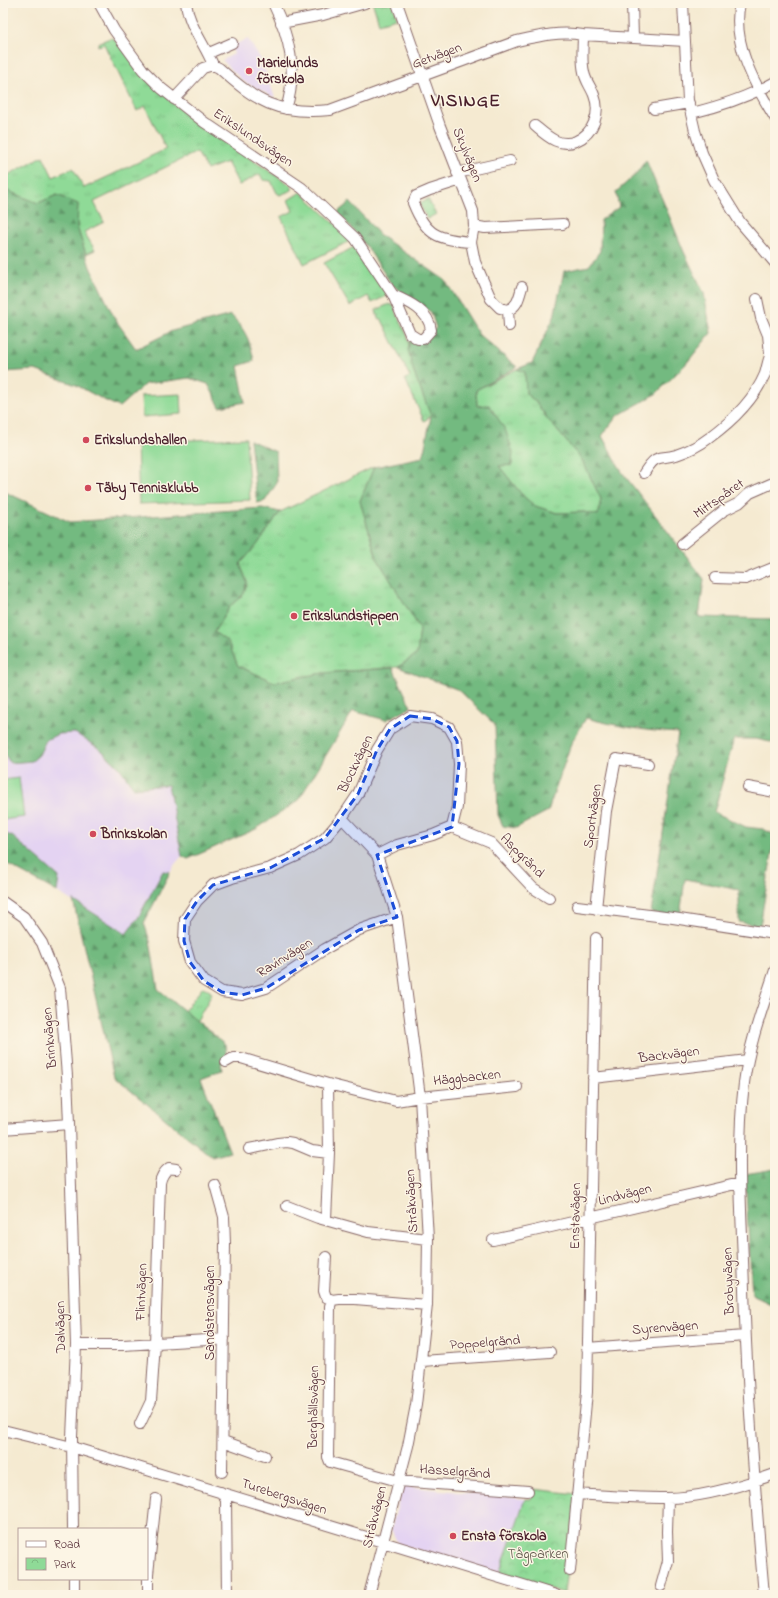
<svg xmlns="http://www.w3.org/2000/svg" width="778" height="1598" font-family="'Indie Flower',sans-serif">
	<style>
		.built { fill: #e4d3f2 }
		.grass { fill: url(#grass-tufts); stroke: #6c7c61 }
		.forest { fill: url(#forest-firs); stroke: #5e6c56 }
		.park { fill: url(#park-crowns); stroke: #6c7c61 }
		.pitch { fill: #8fda97; stroke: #6c7c61 }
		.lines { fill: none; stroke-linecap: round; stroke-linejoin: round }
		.minor-casing { stroke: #866665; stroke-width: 12 }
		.minor { stroke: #fff; stroke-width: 10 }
		.marked { fill: #1d4ed8; fill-opacity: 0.2; stroke: #1d4ed8; stroke-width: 3; stroke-dasharray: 8 5; stroke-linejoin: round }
		.poi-dot { fill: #d1495b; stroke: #fcf5e5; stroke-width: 1.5 }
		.labels { text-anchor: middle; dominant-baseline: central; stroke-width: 3; stroke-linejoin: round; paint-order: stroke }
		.street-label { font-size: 14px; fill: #4a1f2b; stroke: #fcf5e5 }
		.poi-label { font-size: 14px; font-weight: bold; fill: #4a1f2b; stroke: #fcf5e5; text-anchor: start }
		.park-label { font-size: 14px; fill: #5f574b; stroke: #fcf5e5 }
		.district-label { font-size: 18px; font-weight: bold; letter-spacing: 1px; fill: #4a1f2b; stroke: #fcf5e5 }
	</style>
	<defs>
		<pattern id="grass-tufts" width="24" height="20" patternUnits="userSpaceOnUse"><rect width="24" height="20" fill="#8fda97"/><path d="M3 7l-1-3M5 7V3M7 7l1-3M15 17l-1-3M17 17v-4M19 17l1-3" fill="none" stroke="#7dbb82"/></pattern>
		<pattern id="forest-firs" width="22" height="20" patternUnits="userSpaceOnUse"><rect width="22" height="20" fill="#73ba80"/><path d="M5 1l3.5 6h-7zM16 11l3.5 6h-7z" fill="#609769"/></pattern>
		<pattern id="park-crowns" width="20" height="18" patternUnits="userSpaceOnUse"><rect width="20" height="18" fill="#8fda97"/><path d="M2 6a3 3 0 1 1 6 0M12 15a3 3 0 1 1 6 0" fill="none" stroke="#7dbb82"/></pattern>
	</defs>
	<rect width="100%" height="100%" fill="#fcf5e5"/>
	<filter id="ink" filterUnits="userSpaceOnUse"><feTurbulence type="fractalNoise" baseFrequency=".025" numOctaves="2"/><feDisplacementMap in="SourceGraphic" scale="8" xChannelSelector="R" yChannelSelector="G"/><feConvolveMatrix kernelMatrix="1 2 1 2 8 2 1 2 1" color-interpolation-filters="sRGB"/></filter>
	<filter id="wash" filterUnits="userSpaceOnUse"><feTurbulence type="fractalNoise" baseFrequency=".012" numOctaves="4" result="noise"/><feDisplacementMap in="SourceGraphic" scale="16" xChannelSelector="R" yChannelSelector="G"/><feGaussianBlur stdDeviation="0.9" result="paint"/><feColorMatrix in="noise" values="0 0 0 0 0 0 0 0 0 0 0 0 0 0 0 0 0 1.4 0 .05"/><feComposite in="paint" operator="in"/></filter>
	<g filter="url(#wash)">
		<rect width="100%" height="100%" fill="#f5ead1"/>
		<path class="built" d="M248,39L262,61L275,98L243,81L222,60L234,54L231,46Z
			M75,733L100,749L119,767L134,788L168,785L182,856L175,864L170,872L163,871L138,918L126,934L57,892L59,877L12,836L3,833V751L10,763L39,755L46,740L58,734Z
			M403,1486L525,1499L499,1574L398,1544L391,1529Z"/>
		<path class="grass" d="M110,38L114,39C133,61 153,82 173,103C178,108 188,113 191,120L292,186V190L280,195L277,193L271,181L263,180L260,174L239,185L227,162L207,170L197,152L94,202L104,222L84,232L95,250L86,254L77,227V204L57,195L38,203L3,189V172L6,176L43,156L53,177L73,168L84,188L166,149L145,106L137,111L104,44L98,46V43Z
			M301,192L352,240L304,264L281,217L293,211L288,200Z
			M356,246L387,293L386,296L372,303L368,296L350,306L324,263Z
			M389,304L393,305L407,335L414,373L431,416L424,421L405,379L410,377L381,318L378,319L376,310Z
			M517,369L525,372L526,394L536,402L546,417L582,460L601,499L598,515L584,512L557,513L535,506L523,496L499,466L512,464L477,406L476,390Z
			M374,467L360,501L377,558L420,629L417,654L398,667L323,673L274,682L238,666L228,642L214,632L230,606L244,594L247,581L240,564L257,545L280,512Z
			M203,987L210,991L212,994L196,1022L184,1011Z"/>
		<path class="forest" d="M646,160L684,252L704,293L711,333L685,365L656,394L617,416L602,436L622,472L704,579L699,617L775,619V743L756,739H734L714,812L746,827L763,829L775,835L760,926L739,922V890L685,879L680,916L651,913L678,733C646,731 616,726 586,718L571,744L548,811L516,828L503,826L498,815L495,725L459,690L398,667L417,654L420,629L377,558L360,501L374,467L423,457L431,416L414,373L408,350L410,340L420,343L436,328L431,312L392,285L367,247L338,212L350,202L381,236L445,280L479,335L517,367L476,390L477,406L489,405L505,429L513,452L512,465L499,466L523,496L535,506L557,513L584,512L598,515L601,499L582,460L546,417L536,402L526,394L525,372L517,369L532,363L554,317L564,271L589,266L600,251L601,220L619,207L616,192L635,175Z
			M3,189L38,203L57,195L78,204L77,227L90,267L115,319L136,349L172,331L231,315C246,331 250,340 254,361L238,366L245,402L220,407L208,384L189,378L145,384L119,407L104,400L76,385L35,370L3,372Z
			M250,440L276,452L277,483L265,501L257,503Z
			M3,491L70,522L262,508L280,512L257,545L240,564L247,582L244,594L230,606L214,632L228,642L238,666L274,682L323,673L393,668L411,707L386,720L353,711L298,801L256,829L188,859L182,856L168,785L134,788L119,767L100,749L75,733L58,734L46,740L39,755L32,761L10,763L3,751Z
			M3,833L12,836L59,877L57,892L3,862Z
			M163,871L170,872L144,923L150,941L158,989L225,1044L226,1054L221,1065L222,1070L201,1078L230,1152L212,1157L114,1077L73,900L126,934L138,918Z
			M775,1169V1306L752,1295L745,1174Z"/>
		<path class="park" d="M378,3H392L397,18L379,23L373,4Z
			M428,199L436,214L427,219L419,203Z
			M533,1489L577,1494L564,1593L499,1574L525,1499H531Z"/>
		<path class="pitch" d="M181,394L182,414L142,417L141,396Z
			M246,438L250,500L139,504L137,442Z
			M19,778L24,817L3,820V780Z"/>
	</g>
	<g filter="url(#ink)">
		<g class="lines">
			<g class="minor-casing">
				<path id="minor" d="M99,3L114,30L143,70L161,88L204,122L302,188L355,238L393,295L410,334L418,339H423L431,330C429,311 409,302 393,295
					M186,3C189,27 205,44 213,65
					M273,3C290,38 298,71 286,109
					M397,3L440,126L473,211L474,226L471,242L475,262L491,299L500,308L508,310C518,306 519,297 522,287
					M632,3L633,38
					M683,3L688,101L695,131L702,153L714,180L740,222L775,263
					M740,3C731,43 755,85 775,118
					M281,23L323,15L365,3
					M209,53L232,43
					M174,99L203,68L213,65L219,68C257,102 277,115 330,110L517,41C539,36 560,31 583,35L685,41
					M654,109L689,103
					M692,113C721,106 750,96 775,82
					M535,126C547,136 559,148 576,141C594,133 601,113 594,95C591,87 585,80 584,72C581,60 583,47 583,35
					M457,173L510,161
					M461,180L430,190L416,196L413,203C426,236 438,239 471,242
					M474,226L485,228L563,224
					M757,299L761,318L768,335L770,354
					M508,310L509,326
					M644,473C657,453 657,460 676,455C688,451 700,445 709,438C731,422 754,400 765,374C768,364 768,356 775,349
					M682,544L723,511L739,503L750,493L775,482
					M715,578L746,579L775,567
					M748,787L775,792
					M342,818L377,855L397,917L420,1097L428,1239L427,1305L416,1405L408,1446L369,1595
					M452,827L491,843L533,888L549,898
					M377,855L397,845L433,835L452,827
					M3,902L24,917L42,943L60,988L67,1076L69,1124L3,1129
					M577,906L673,918L775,934
					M596,909L606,811L616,759L648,764
					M397,917L359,930L325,949L266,988L242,995L222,992L204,981L190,962L184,941L185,919L197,901L213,885L232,878L270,868L299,855L325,838L342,818L358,794L377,750L390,729L410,716L432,719L449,727L457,741L459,764L457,807L452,827
					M226,1062L233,1058H241L328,1084L396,1101L420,1097L517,1087
					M593,1078L748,1060
					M69,1124L76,1345L72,1437L73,1529
					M249,1149L278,1143L287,1142L293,1143L312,1151L329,1153
					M215,1185L224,1217L225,1244L222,1472
					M287,1206L318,1218L368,1232L428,1239
					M326,1219L329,1153L328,1084
					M493,1240L538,1230L740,1183
					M326,1257L324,1291L326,1297L332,1300L330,1306L328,1457L330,1462L398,1481L528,1491
					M332,1300L339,1299H355L427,1305
					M76,1345H123L224,1339
					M587,1348L745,1336
					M422,1361L550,1352
					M140,1424L151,1401L155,1344L160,1183C161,1176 164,1172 169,1168L176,1169
					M3,1430L72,1447L556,1595
					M223,1441L265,1456
					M221,1492L226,1500L227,1595
					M577,1494C607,1496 637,1498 667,1498C700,1498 744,1485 775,1474
					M570,1571L587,1392L596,938
					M74,1579V1595
					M661,1586L668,1561L667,1532L668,1498
					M148,1595V1574L156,1499
					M764,1595C755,1493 747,1391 744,1289C742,1220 736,1151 744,1083C749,1044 763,1007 775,970"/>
			</g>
			<use href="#minor" class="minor"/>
		</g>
	</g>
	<path class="marked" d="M410,716L432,719L449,727L457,741L459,764L452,827L377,855L397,917L359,930L266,988L242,995L222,992L204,981L190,962L184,941L185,919L197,901L213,885L270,868L325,838L358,794L377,750L390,729Z"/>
	<g class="poi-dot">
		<circle cx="249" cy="71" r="4"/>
		<circle cx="86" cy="440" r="4"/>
		<circle cx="88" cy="488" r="4"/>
		<circle cx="294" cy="616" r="4"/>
		<circle cx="93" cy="834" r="4"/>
		<circle cx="453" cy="1536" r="4"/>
	</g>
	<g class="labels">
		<g class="street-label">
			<text transform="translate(437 56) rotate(-20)">Getvägen</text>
			<text transform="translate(253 138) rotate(34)">Erikslundsvägen</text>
			<text transform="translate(467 155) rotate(68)">Skylvägen</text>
			<text transform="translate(719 499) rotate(-35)">Mittspåret</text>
			<text transform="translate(356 764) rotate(-64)">Blockvägen</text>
			<text transform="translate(593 816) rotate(-82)">Sportvägen</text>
			<text transform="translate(522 856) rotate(45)">Aspgränd</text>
			<text transform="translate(285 958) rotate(-32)">Ravinvägen</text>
			<text transform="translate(50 1038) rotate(-95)">Brinkvägen</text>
			<text transform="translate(669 1055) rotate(-7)">Backvägen</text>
			<text transform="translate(467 1078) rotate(-6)">Häggbacken</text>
			<text transform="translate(625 1195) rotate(-14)">Lindvägen</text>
			<text transform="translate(412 1201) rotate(-93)">Stråkvägen</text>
			<text transform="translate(576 1216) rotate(-89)">Enstavägen</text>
			<text transform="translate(729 1281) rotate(-92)">Brobyvägen</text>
			<text transform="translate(142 1292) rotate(-88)">Flintvägen</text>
			<text transform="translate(210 1313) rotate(-90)">Sandstensvägen</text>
			<text transform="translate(61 1327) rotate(-91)">Dalvägen</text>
			<text transform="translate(665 1328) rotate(-4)">Syrenvägen</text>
			<text transform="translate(485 1343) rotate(-4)">Poppelgränd</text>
			<text transform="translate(314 1407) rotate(-89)">Berghällsvägen</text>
			<text transform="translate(455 1472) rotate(4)">Hasselgränd</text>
			<text transform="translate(284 1497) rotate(18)">Turebergsvägen</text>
			<text transform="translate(375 1517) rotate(-76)">Stråkvägen</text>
		</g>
		<g class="poi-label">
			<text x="257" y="63">Marielunds<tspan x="257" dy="16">förskola</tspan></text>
			<text x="94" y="440">Erikslundshallen</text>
			<text x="96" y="488">Täby Tennisklubb</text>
			<text x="302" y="616">Erikslundstippen</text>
			<text x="101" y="834">Brinkskolan</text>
			<text x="461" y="1536">Ensta förskola</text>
		</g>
		<g class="park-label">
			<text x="538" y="1554">Tågparken</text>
		</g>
		<g class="district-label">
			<text x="466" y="102">VISINGE</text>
		</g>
	</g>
	<rect width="778" height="1598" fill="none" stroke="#fcf5e5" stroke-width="16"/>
	<rect x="18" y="1528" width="130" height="52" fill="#fcf5e5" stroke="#b59f9b"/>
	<rect x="26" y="1541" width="20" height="6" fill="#ffffff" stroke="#b59f9b"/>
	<text x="54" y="1548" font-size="12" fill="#4a1f2b">Road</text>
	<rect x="26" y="1558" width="20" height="12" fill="url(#park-crowns)" stroke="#b59f9b"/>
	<text x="54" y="1568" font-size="12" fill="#4a1f2b">Park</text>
</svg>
